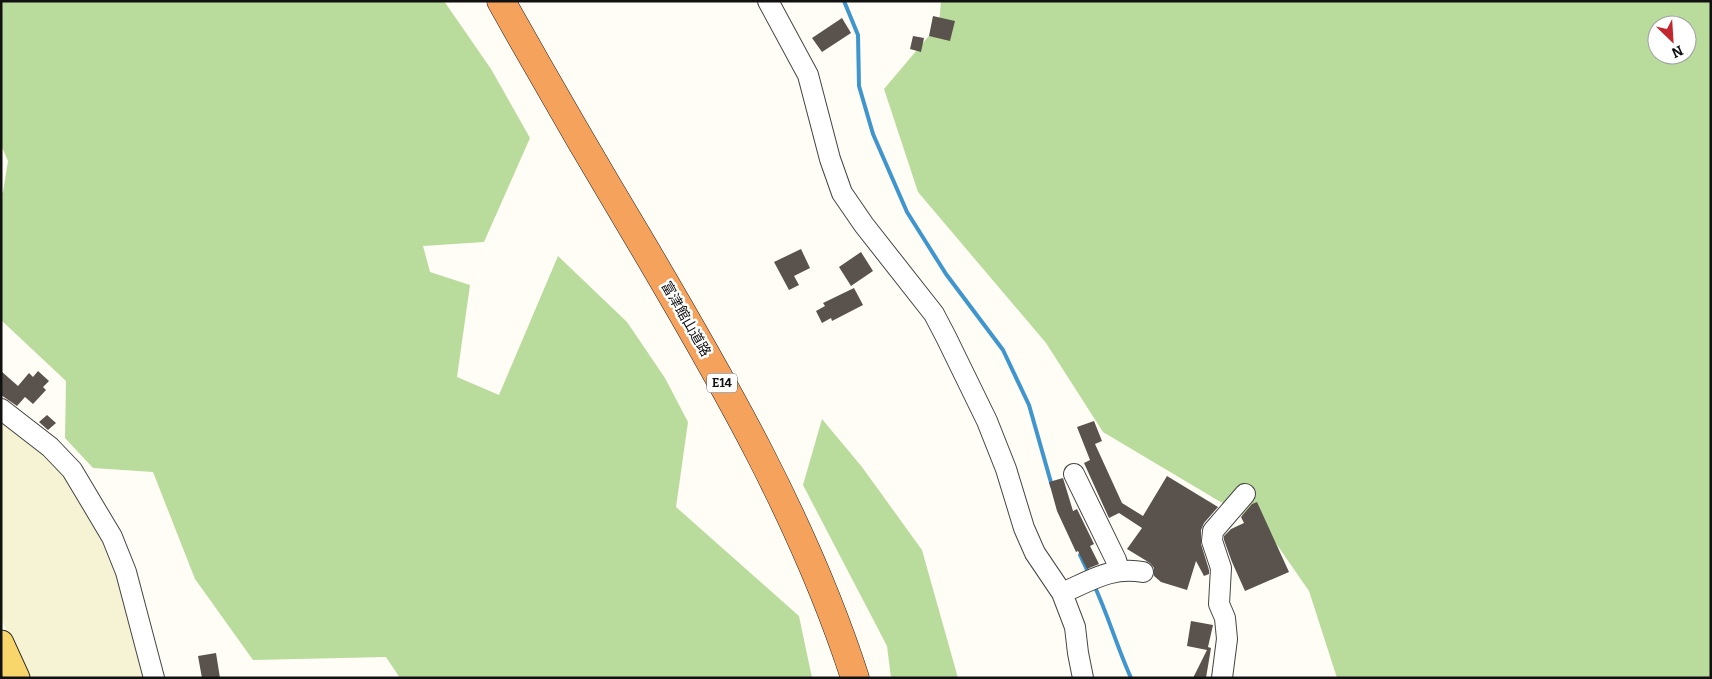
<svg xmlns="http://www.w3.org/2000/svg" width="1712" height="679" font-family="Bitter,'Noto Sans JP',serif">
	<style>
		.farmland { fill: #f6f3d4 }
		.forest { fill: #b9dc9c; fill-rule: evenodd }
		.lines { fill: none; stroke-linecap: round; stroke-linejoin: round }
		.stream { stroke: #3f96cf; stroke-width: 4 }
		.building { fill: #5a524d }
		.minor-casing { stroke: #444; stroke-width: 22 }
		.major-casing { stroke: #222; stroke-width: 27 }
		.highway-casing { stroke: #222; stroke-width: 29 }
		.minor { stroke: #fff; stroke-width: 20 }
		.major { stroke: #f9d66b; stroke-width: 25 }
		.highway { stroke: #f5a25d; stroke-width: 28 }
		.labels { text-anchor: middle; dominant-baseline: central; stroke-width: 5; stroke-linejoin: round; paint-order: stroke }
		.shield { fill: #fff; stroke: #585858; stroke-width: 1 }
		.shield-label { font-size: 12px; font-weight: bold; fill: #111 }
		.street-label { font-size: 14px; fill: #111; stroke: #fff }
	</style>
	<rect width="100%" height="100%" fill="#fffdf5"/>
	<path class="farmland" d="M1,421L42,454L60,465L108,550L122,588L146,678H27L1,618Z"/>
	<path class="forest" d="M1,1H444L491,69L530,138L484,242L423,246L430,272L470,285L457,377L499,395L558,256L627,322L665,378L688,422L676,507L799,616L812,678H400L386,657L253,660L195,579L153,472L93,468L65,438L66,381L1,320V193L3,192L8,161L1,145Z
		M941,1H1711V678H1337L1309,591L1266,529L1103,432L1046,343L918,192L884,89L939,24ZM1657,25H1687V55H1657Z
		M822,419L862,467L922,550L958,678H891L887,646L803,485Z"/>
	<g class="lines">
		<path class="stream" d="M844,1L858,35L859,86L873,134L907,212L946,274L1003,350L1029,405L1052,486
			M1080,555L1089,574
			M1094,585C1108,615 1117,647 1131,678"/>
	</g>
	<path class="building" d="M933,16L955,21L950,41L929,36Z
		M842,18L851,33L822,52L812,38Z
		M913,36L924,38L921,52L910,49Z
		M801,249L810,268L794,276L799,285L789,290L774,262Z
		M861,252L873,271L851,286L839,267Z
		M854,288L863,305L832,321L831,318L822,323L816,311L825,306L823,303Z
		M1,371L18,386L29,373L33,377L38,371L49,381L43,387L46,390L33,404L25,397L17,406L1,395Z
		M47,415L56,423L48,430L39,422Z
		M1094,421L1102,441L1095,444L1122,503L1143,516L1167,476L1218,507L1204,523L1201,530V544L1209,570V574L1204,576L1196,561L1187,590L1161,582L1154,576V568L1150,563L1127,549L1142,528L1119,513L1109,518L1084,463L1090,460L1077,427Z
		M1063,478L1073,511L1077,509L1094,544L1090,546L1099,564L1087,569L1078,551L1076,552L1057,511L1049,482Z
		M1257,502L1289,572L1245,591L1232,562L1224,540V536L1231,529L1244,523L1241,517L1252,504Z
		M1191,621L1213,625L1208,647L1211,648L1206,678H1193L1207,650L1187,646Z
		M216,653L220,678H202L198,656Z"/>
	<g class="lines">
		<g class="minor-casing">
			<path id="minor" d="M768,1L808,75L830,159L842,193L864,225L934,314L946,337L987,421L1006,469L1024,528L1035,553L1062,593L1075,627L1078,653L1083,678
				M1,409L50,447L72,470L112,537L126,572L154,678
				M1074,474L1116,560L1119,570
				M1062,593C1090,581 1112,566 1143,572
				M1222,678L1227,639L1225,618L1219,604L1221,568L1212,541L1213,531L1245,494"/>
		</g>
		<g class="major-casing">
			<path id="major" d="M1,643L17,678"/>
		</g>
		<g class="highway-casing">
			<path id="highway" d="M501,1C547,83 594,164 642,244C724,383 805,523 855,678"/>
		</g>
		<use href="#minor" class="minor"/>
		<use href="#major" class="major"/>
		<use href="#highway" class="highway"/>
	</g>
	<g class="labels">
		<rect class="shield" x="707" y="373.5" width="30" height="19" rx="4"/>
		<g class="shield-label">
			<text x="722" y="383">E14</text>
		</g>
		<g class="street-label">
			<text transform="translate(686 319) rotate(60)">富津館山道路</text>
		</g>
	</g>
	<rect width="1712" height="679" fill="none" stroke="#111111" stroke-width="5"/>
	<g transform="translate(1672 40) rotate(155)"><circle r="24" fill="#ffffff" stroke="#a0a0a0"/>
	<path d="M0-4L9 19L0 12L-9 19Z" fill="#c4262e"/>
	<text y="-8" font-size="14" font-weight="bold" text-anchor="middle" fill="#111111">N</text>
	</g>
</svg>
